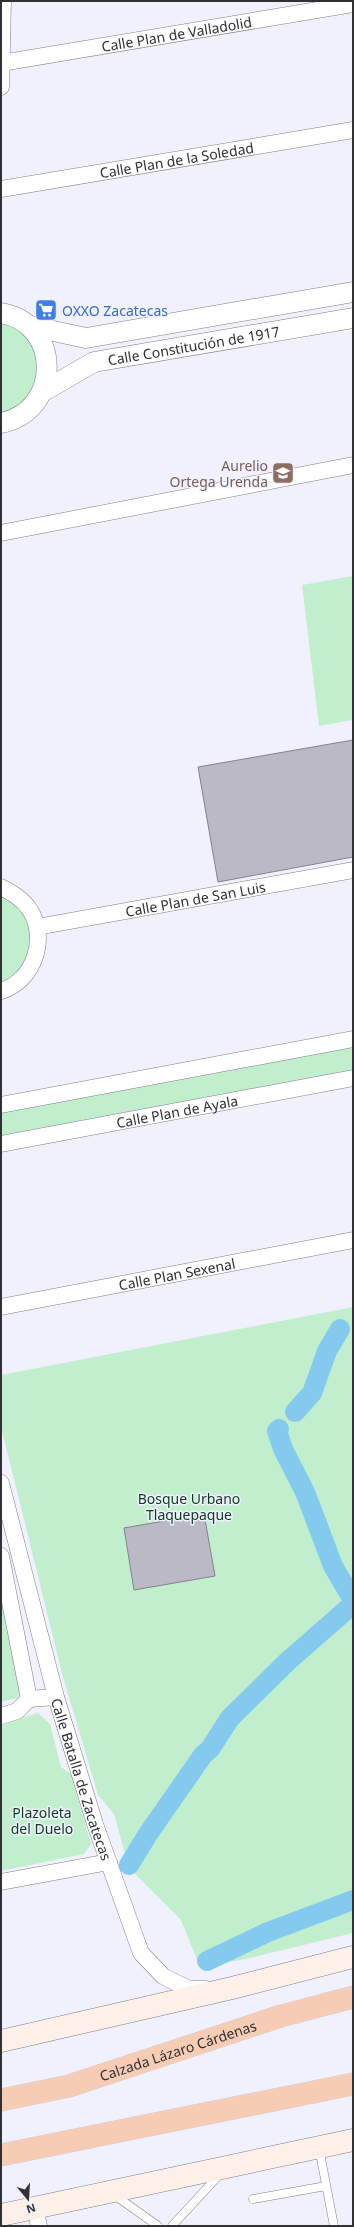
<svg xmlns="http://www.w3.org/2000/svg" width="354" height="2227" font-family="'Noto Sans',sans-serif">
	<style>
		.green { fill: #c1efcd }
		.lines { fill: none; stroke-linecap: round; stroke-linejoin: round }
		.canal { stroke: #84caef; stroke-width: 20 }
		.building { fill: #bbb9c5; stroke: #83818c }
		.service-casing { stroke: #7d7d87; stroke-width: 9 }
		.minor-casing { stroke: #7d7d87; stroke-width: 17 }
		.tertiary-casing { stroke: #7d7d87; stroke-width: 21 }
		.secondary-casing { stroke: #7d7d87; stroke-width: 23 }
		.motorway-casing { stroke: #d1d1d3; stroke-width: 23 }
		.service { stroke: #fff; stroke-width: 8 }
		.minor { stroke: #fff; stroke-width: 16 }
		.tertiary { stroke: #fff; stroke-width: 20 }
		.secondary { stroke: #fdf0e8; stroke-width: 22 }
		.motorway { stroke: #f7ccb4; stroke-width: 22 }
		.labels { text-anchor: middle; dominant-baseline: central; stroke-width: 3; stroke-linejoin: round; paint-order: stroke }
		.street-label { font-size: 14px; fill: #303035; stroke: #f1f1fd }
		.shop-label { font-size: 14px; fill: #366cbe; stroke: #f1f1fd; text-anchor: start }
		.education-label { font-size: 14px; fill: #785e54; stroke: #f1f1fd; text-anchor: end }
		.park-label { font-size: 14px; fill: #0b3a1e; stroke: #f1f1fd }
	</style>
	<rect width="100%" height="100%" fill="#f1f1fd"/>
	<path class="green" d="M1,314L30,326L44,385L1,422Z
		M353,576V720L319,726L302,585Z
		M1,887L30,910L37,951L1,991Z
		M353,1042V1078L1,1144V1105Z
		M353,1307V1933L246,1959L200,1967L181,1920L129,1868L114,1814L98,1795L63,1677L1,1427V1375Z
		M1,1581L24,1684L17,1698L1,1702Z
		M38,1713L50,1724L61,1767L71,1774L91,1844L84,1854L1,1871V1725Z"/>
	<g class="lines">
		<path class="canal" d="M295,1412L312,1393L327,1351L340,1329
			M279,1429L277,1431L283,1449L305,1492L333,1566L353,1600
			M129,1865L148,1834L203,1755L210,1749L230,1718L288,1661L353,1604
			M207,1961L268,1932L353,1900"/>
	</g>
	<path class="building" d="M353,740V857L218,882L198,767Z
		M204,1514L215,1576L134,1590L124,1528Z"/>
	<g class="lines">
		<g class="service-casing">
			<path id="service" d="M319,2148L334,2226
				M113,2194L158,2226
				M253,2199L326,2186
				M172,2226L220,2174"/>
		</g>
		<g class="minor-casing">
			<g id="minor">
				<path id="s1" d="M1,63L353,4"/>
				<path d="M1,87L3,1"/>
				<path id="s2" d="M1,189L353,130"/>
				<path d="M1,533L353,465"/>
				<path d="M1,887C12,893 23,899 30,910C48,939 34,981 1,991"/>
				<path id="s3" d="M37,927L353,870"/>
				<path d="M1,1105L353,1039"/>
				<path id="s4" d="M1,1144L353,1078"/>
				<path id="s5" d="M1,1307L353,1240"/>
				<path id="s6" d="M1,1483L56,1697L95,1824L141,1953L163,1976L189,1989H206"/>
				<path d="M1,1556L29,1699"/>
				<path d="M29,1699L56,1697"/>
				<path d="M1,1716L17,1711L29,1699"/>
				<path d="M1,1882L109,1862"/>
				<path d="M35,2207L39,2226"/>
			</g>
		</g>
		<g class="tertiary-casing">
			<g id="tertiary">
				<path d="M1,313C62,323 62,411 1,423"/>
				<path d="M30,326L86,338L353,292"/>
				<path id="s7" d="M42,392L94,362L353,318"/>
			</g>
		</g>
		<g class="secondary-casing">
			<path id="secondary" d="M1,2041L232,1988L353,1957
				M1,2215L353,2140"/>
		</g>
		<g class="motorway-casing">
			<g id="motorway">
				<path id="s8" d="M1,2100L69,2086L281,2016L353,1997"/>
				<path d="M1,2155L353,2084"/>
			</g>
		</g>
		<use href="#service" class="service"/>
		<use href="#minor" class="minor"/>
		<use href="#tertiary" class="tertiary"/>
		<use href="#secondary" class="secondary"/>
		<use href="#motorway" class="motorway"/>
	</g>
	<defs>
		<g id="supermarket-square" transform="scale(1.15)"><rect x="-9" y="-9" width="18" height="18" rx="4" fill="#3f7fe0" stroke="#f1f1fd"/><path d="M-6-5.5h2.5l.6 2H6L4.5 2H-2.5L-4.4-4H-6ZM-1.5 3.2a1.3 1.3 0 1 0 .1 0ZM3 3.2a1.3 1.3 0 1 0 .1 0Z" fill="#fff"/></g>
		<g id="school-square" transform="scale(1.15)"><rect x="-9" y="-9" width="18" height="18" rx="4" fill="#8d6e63" stroke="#f1f1fd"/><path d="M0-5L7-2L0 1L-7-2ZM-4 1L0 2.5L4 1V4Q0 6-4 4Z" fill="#fff"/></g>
	</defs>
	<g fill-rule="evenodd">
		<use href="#supermarket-square" x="46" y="310"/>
		<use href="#school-square" x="283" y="473"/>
	</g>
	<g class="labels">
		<g class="street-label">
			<text stroke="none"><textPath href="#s1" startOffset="178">Calle Plan de Valladolid</textPath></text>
			<text stroke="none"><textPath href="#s2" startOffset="178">Calle Plan de la Soledad</textPath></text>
			<text stroke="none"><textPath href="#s7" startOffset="161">Calle Constitución de 1917</textPath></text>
			<text stroke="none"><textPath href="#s3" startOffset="161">Calle Plan de San Luis</textPath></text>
			<text stroke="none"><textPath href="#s4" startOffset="179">Calle Plan de Ayala</textPath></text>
			<text stroke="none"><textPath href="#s5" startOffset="179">Calle Plan Sexenal</textPath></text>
			<text stroke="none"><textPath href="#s6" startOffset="307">Calle Batalla de Zacatecas</textPath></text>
			<text stroke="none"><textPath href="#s8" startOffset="184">Calzada Lázaro Cárdenas</textPath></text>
		</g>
		<g class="shop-label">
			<text x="62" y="310">OXXO Zacatecas</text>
		</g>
		<g class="education-label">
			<text x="268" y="465">Aurelio<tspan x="268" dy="16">Ortega Urenda</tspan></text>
		</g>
		<g class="park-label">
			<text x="189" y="1498">Bosque Urbano<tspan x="189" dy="16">Tlaquepaque</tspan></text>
			<text x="42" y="1812">Plazoleta<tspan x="42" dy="16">del Duelo</tspan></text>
		</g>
	</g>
	<rect width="354" height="2227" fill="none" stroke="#303035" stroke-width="4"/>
	<g transform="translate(28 2199) rotate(162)" stroke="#f1f1fd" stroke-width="3" paint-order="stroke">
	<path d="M0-3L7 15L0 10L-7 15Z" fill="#303035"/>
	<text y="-6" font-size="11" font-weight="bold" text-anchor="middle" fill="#303035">N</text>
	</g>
</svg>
